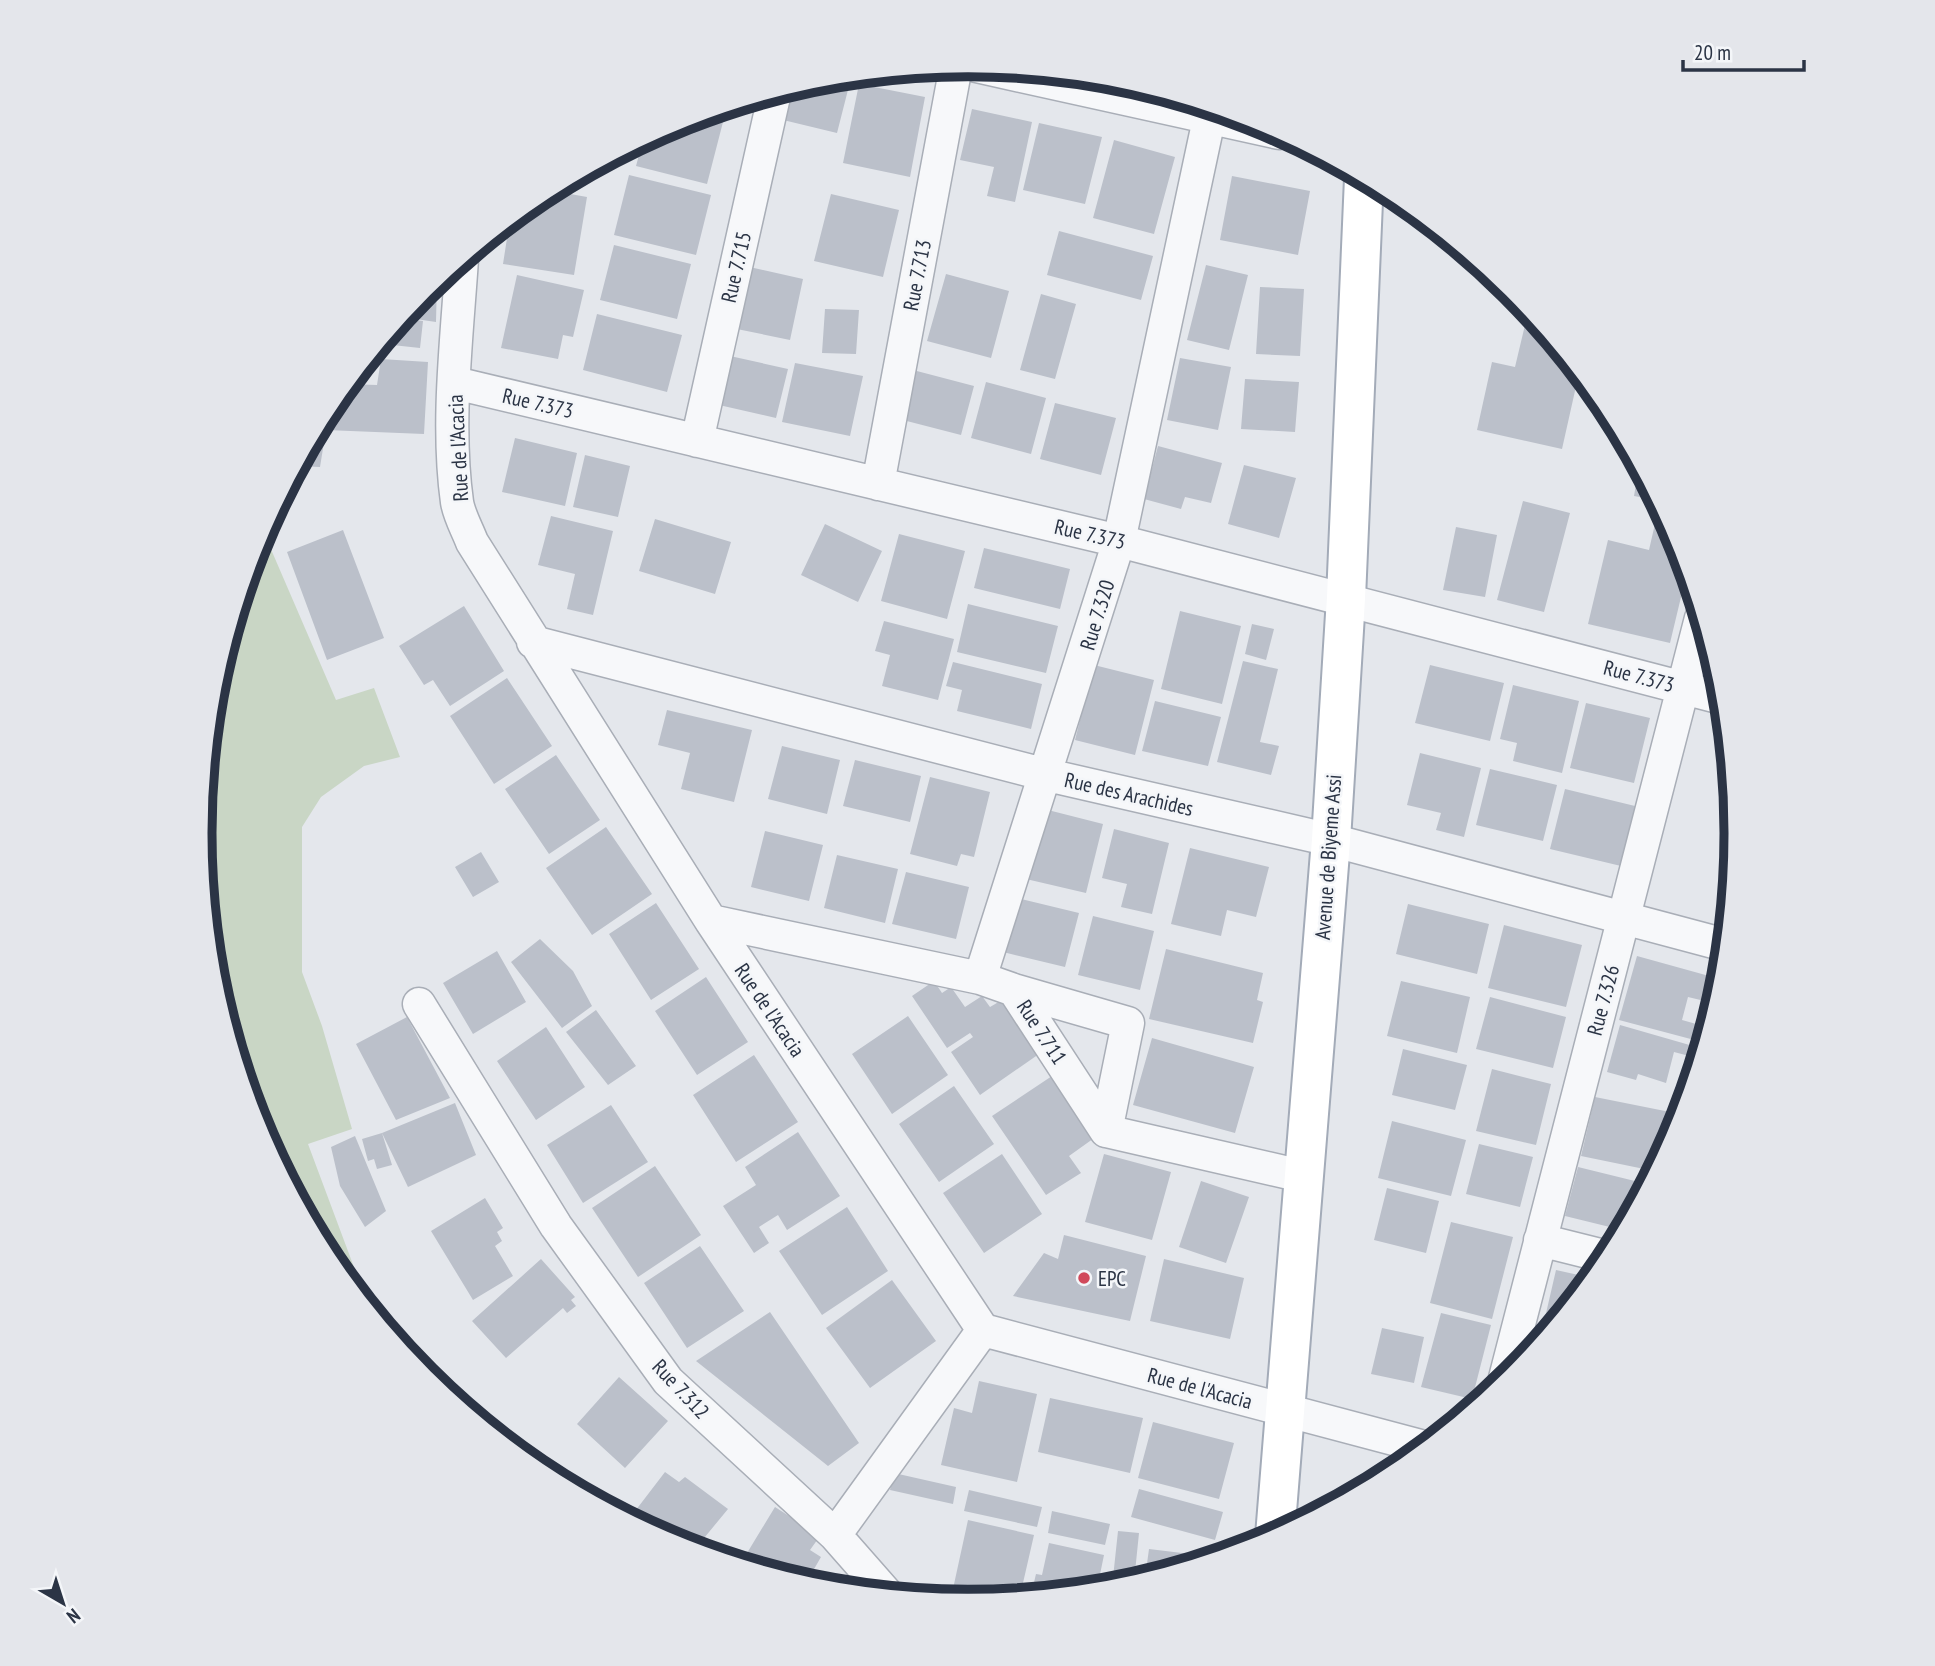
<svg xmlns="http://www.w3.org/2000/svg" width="1935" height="1666" font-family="'PT Sans Narrow',sans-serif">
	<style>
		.green { fill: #c9d6c5 }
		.building { fill: #bbc0ca }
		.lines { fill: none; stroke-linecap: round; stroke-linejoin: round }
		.street-casing { stroke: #a9aeb7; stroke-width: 35 }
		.primary-casing { stroke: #a3abb8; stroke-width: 42 }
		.street { stroke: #f7f8fa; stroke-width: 32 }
		.primary { stroke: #fff; stroke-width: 38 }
		.poi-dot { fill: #d1495b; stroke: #f4f6f9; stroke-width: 2.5 }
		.labels { text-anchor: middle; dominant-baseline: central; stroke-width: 5; stroke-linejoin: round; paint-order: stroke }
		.street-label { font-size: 21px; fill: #2b3445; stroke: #f4f6f9 }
		.poi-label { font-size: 21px; fill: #2b3445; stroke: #f4f6f9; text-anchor: start }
		.rim { fill: none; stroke: #2b3445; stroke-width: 9 }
	</style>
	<rect width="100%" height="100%" fill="#e4e7ec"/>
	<path class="green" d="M270,547L336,700L374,688L400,757L364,766L321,797L302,827V972L322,1026L352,1129L308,1144L370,1310L329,1259L258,1127L214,982L199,833L214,683L255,548Z"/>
	<path class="building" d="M832,78L850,82L837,133L779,119L787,89Z
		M859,84L925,97L910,177L843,163Z
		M972,109L1032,122L1015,202L987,196L994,167L960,160Z
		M699,116L723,122L707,184L636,166L643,140L674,123Z
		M1039,123L1102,137L1085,204L1023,190Z
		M1114,140L1175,157L1154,234L1093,218Z
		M629,175L711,195L696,255L614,235Z
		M1232,176L1310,191L1298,255L1220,240Z
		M548,190L587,197L574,275L503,264L510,219Z
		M831,194L899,210L883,277L814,261Z
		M1059,231L1153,256L1141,300L1047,275Z
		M614,245L691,264L677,319L600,300Z
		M1206,265L1248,275L1229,350L1187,340Z
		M745,266L803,279L790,340L732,328Z
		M946,274L1009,291L991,358L927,341Z
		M517,275L584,290L573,337L563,335L558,359L501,348Z
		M437,279L436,322L402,317L425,289Z
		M1260,287L1304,289L1300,356L1256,354Z
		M1041,294L1076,304L1055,379L1020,370Z
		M825,309L859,310L856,354L822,353Z
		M597,314L682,335L667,392L583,370Z
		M401,318L423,321L420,348L383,344Z
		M1525,325L1543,329L1579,373L1562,449L1477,430L1492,362L1515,367Z
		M730,356L788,369L776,418L719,405Z
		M1180,358L1231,367L1218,430L1167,420Z
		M381,359L428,362L424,434L326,430L320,467L297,466L329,406L347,384L377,385Z
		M795,363L863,376L850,436L782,422Z
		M913,370L974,386L961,435L899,419Z
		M1245,379L1299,382L1295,432L1241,429Z
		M986,382L1046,398L1031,454L971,438Z
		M1055,403L1116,418L1101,475L1040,459Z
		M515,438L577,453L565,506L502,492Z
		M1158,446L1222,463L1211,503L1185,497L1181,509L1144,499Z
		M585,455L630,466L618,517L573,507Z
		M1244,465L1296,478L1279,538L1228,524Z
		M1639,467L1647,482L1656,500L1634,496Z
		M1523,501L1570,513L1544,612L1497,600Z
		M1657,515L1665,516L1677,539L1687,572L1670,643L1588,624L1608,540L1649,550Z
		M551,516L613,531L593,615L567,609L575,574L538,565Z
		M655,519L731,542L715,594L639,571Z
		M825,524L882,551L858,602L801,575Z
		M1456,527L1497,535L1485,597L1443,590Z
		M343,530L384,638L327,660L287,552Z
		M899,534L965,551L947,619L881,601Z
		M984,548L1070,569L1060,609L974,588Z
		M968,604L1058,626L1046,673L957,652Z
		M464,606L504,671L450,706L433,680L424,685L399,646Z
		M1180,611L1241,626L1222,704L1161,689Z
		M884,621L954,639L938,700L882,686L890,655L875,651Z
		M1252,624L1274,629L1266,660L1245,654Z
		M1243,661L1278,669L1260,742L1279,746L1271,775L1217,762Z
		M953,662L1042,684L1031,729L957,711L962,690L946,686Z
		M1094,665L1154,680L1135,755L1075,740Z
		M1430,665L1504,683L1490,741L1415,723Z
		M507,678L552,746L494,784L450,716Z
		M1513,685L1579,701L1562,773L1513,761L1517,743L1500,739Z
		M1155,701L1221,717L1208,766L1142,751Z
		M1586,703L1650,718L1634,783L1570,768Z
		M667,710L752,730L734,802L681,789L690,753L658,745Z
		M782,746L840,760L827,814L768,799Z
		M1420,753L1481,768L1464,837L1436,830L1441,813L1407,805Z
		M556,755L600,820L549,854L505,789Z
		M855,760L921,776L910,822L843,806Z
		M1490,769L1557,785L1543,841L1476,825Z
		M930,777L990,792L974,857L961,854L957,866L910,854Z
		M1565,789L1635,806L1621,866L1550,849Z
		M1044,809L1103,824L1086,893L1026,879Z
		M606,827L652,894L592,935L546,868Z
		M1114,829L1169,843L1152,914L1121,907L1127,884L1102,878Z
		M765,831L823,845L809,901L751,887Z
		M1190,848L1269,867L1256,917L1227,910L1221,936L1171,924Z
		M481,852L499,882L473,897L455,867Z
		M837,855L898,869L885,923L824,908Z
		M906,872L969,887L956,939L892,924Z
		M1017,898L1079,913L1065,967L1003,952Z
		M656,903L699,969L651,1000L609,934Z
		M1408,904L1489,924L1477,974L1396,954Z
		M1093,916L1154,931L1140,990L1078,975Z
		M1504,925L1582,945L1566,1007L1488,988Z
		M540,939L573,971L592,1006L562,1028L511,962Z
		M1166,949L1263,973L1257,1000L1263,1002L1253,1043L1149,1019Z
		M497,951L526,1002L473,1034L443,983Z
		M1637,956L1720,979L1713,1003L1688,997L1682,1020L1707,1027L1702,1042L1619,1020Z
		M706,977L748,1042L697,1075L655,1011Z
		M934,981L942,993L951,987L965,1007L982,996L990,1007L1002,1000L1039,1054L980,1095L951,1052L973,1037L970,1033L947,1048L912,996Z
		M1401,981L1470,997L1457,1053L1387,1036Z
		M1490,997L1566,1017L1553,1068L1476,1049Z
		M596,1010L636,1066L608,1085L566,1032Z
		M908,1016L948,1075L892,1114L852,1054Z
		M407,1017L450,1098L396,1120L356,1044Z
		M1620,1025L1700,1048L1697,1058L1674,1052L1666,1083L1638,1074L1636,1080L1607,1072Z
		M546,1027L585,1087L536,1120L497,1061Z
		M1152,1038L1254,1067L1235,1133L1133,1105Z
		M1403,1049L1467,1065L1455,1110L1392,1095Z
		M754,1055L798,1122L736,1162L693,1095Z
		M1492,1069L1551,1084L1536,1145L1476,1131Z
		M1055,1074L1097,1136L1069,1156L1081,1173L1046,1195L992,1116Z
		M954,1086L994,1144L939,1182L899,1124Z
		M1595,1097L1675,1113L1668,1143L1654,1171L1581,1156Z
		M455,1103L476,1155L408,1187L382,1133Z
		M611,1105L648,1162L583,1203L547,1145Z
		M1392,1121L1466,1140L1451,1196L1378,1178Z
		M798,1132L840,1196L787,1230L778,1215L759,1227L769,1243L754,1253L723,1206L756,1185L745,1167Z
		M382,1133L392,1165L377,1169L374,1159L368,1161L362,1139Z
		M355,1136L386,1211L365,1227L340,1186L331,1147Z
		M1479,1144L1533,1157L1520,1207L1466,1194Z
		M1002,1154L1042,1214L984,1253L943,1193Z
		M1104,1154L1171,1172L1152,1240L1085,1222Z
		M655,1166L701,1235L638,1277L592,1208Z
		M1578,1167L1647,1184L1622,1230L1565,1216Z
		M1201,1181L1249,1197L1226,1263L1179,1247Z
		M1387,1188L1439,1201L1426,1253L1374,1240Z
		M485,1198L503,1228L497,1232L502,1241L495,1246L513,1276L473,1300L431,1231Z
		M847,1207L888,1271L822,1315L779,1251Z
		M1451,1222L1513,1237L1492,1319L1430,1303Z
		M1064,1235L1146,1256L1130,1321L1013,1296L1044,1253L1058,1259Z
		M700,1246L744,1311L687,1348L644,1283Z
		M541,1259L575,1297L571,1300L576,1306L567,1313L563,1308L506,1358L472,1321Z
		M1164,1259L1244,1278L1230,1339L1150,1321Z
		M1556,1270L1592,1278L1554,1324L1544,1322Z
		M892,1280L936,1341L870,1388L826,1328Z
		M770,1312L859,1443L828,1466L696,1361Z
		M1441,1313L1491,1325L1472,1399L1421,1387Z
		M1382,1328L1424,1337L1414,1383L1371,1374Z
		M619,1377L668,1421L625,1468L577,1424Z
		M979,1381L1037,1394L1017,1482L941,1465L954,1408L972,1413Z
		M1050,1398L1143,1418L1130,1473L1038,1452Z
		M1153,1422L1234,1443L1219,1499L1138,1478Z
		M665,1472L679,1482L685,1477L728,1509L695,1549L673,1543L629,1519Z
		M894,1473L956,1487L953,1504L890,1490Z
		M1139,1489L1223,1512L1215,1540L1131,1517Z
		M969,1490L1042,1507L1037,1527L964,1511Z
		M775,1507L820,1536L810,1550L821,1557L806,1583L741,1563Z
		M1052,1511L1110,1524L1105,1545L1048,1533Z
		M968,1520L1034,1535L1020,1596L967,1601L951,1598Z
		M1118,1531L1139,1533L1134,1582L1112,1587Z
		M1049,1543L1104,1555L1097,1589L1031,1595L1036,1574L1042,1575Z
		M1149,1549L1215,1557L1145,1578Z"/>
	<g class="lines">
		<g class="street-casing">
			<path id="street" d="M976,66L1279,133
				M462,259C457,336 446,424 457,502C459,515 467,529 472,542L711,921L983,1330L1424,1447
				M455,383L1119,541L1722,698
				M697,441L775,92
				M878,484L956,66
				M533,642L1047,775L1331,840L1725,945
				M711,921L980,978L1014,990L1106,1131L1302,1176
				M980,978L1119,541L1209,119
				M1014,990L1128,1023L1106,1131
				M419,1004L556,1226L668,1381L835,1535L983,1330
				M1540,1240L1608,1257
				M1504,1382L1701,618
				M835,1535L886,1593"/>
		</g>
		<g class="primary-casing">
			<path id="primary" d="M1275,1536L1331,840L1346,598L1364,178"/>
		</g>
		<use href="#street" class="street"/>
		<use href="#primary" class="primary"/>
	</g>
	<circle class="poi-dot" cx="1084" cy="1278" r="7"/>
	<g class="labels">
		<g class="street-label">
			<text transform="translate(736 267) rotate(-77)">Rue 7.715</text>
			<text transform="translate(917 275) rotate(-79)">Rue 7.713</text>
			<text transform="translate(538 403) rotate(13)">Rue 7.373</text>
			<text transform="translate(458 448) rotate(-93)">Rue de l'Acacia</text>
			<text transform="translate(1090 534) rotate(13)">Rue 7.373</text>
			<text transform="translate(1097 615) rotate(-73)">Rue 7.320</text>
			<text transform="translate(1639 676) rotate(15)">Rue 7.373</text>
			<text transform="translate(1129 794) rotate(13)">Rue des Arachides</text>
			<text transform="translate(1328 857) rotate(-86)">Avenue de Biyeme Assi</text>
			<text transform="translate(1603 1000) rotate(-75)">Rue 7.326</text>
			<text transform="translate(770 1010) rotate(56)">Rue de l'Acacia</text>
			<text transform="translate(1042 1032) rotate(57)">Rue 7.711</text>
			<text transform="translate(1200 1388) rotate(15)">Rue de l'Acacia</text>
			<text transform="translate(681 1389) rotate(47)">Rue 7.312</text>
		</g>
		<g class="poi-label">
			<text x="1098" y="1278">EPC</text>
		</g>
	</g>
	<path d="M0 0H1935V1666H0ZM212 833a756 756 0 1 1 1512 0a756 756 0 1 1-1512 0Z" fill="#e4e6eb" fill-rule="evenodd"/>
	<path class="rim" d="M212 833a756 756 0 1 1 1512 0a756 756 0 1 1-1512 0Z"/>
	<g transform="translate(63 1603) rotate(141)" stroke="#f4f6f9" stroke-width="5" paint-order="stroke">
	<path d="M0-5L12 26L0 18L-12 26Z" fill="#2b3445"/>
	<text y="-10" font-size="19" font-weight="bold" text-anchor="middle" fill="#2b3445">N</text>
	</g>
	<path d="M1683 60v10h121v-10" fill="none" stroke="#2b3445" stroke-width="3.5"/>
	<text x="1694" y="60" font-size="21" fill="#2b3445" stroke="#f4f6f9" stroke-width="5" paint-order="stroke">20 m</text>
</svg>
